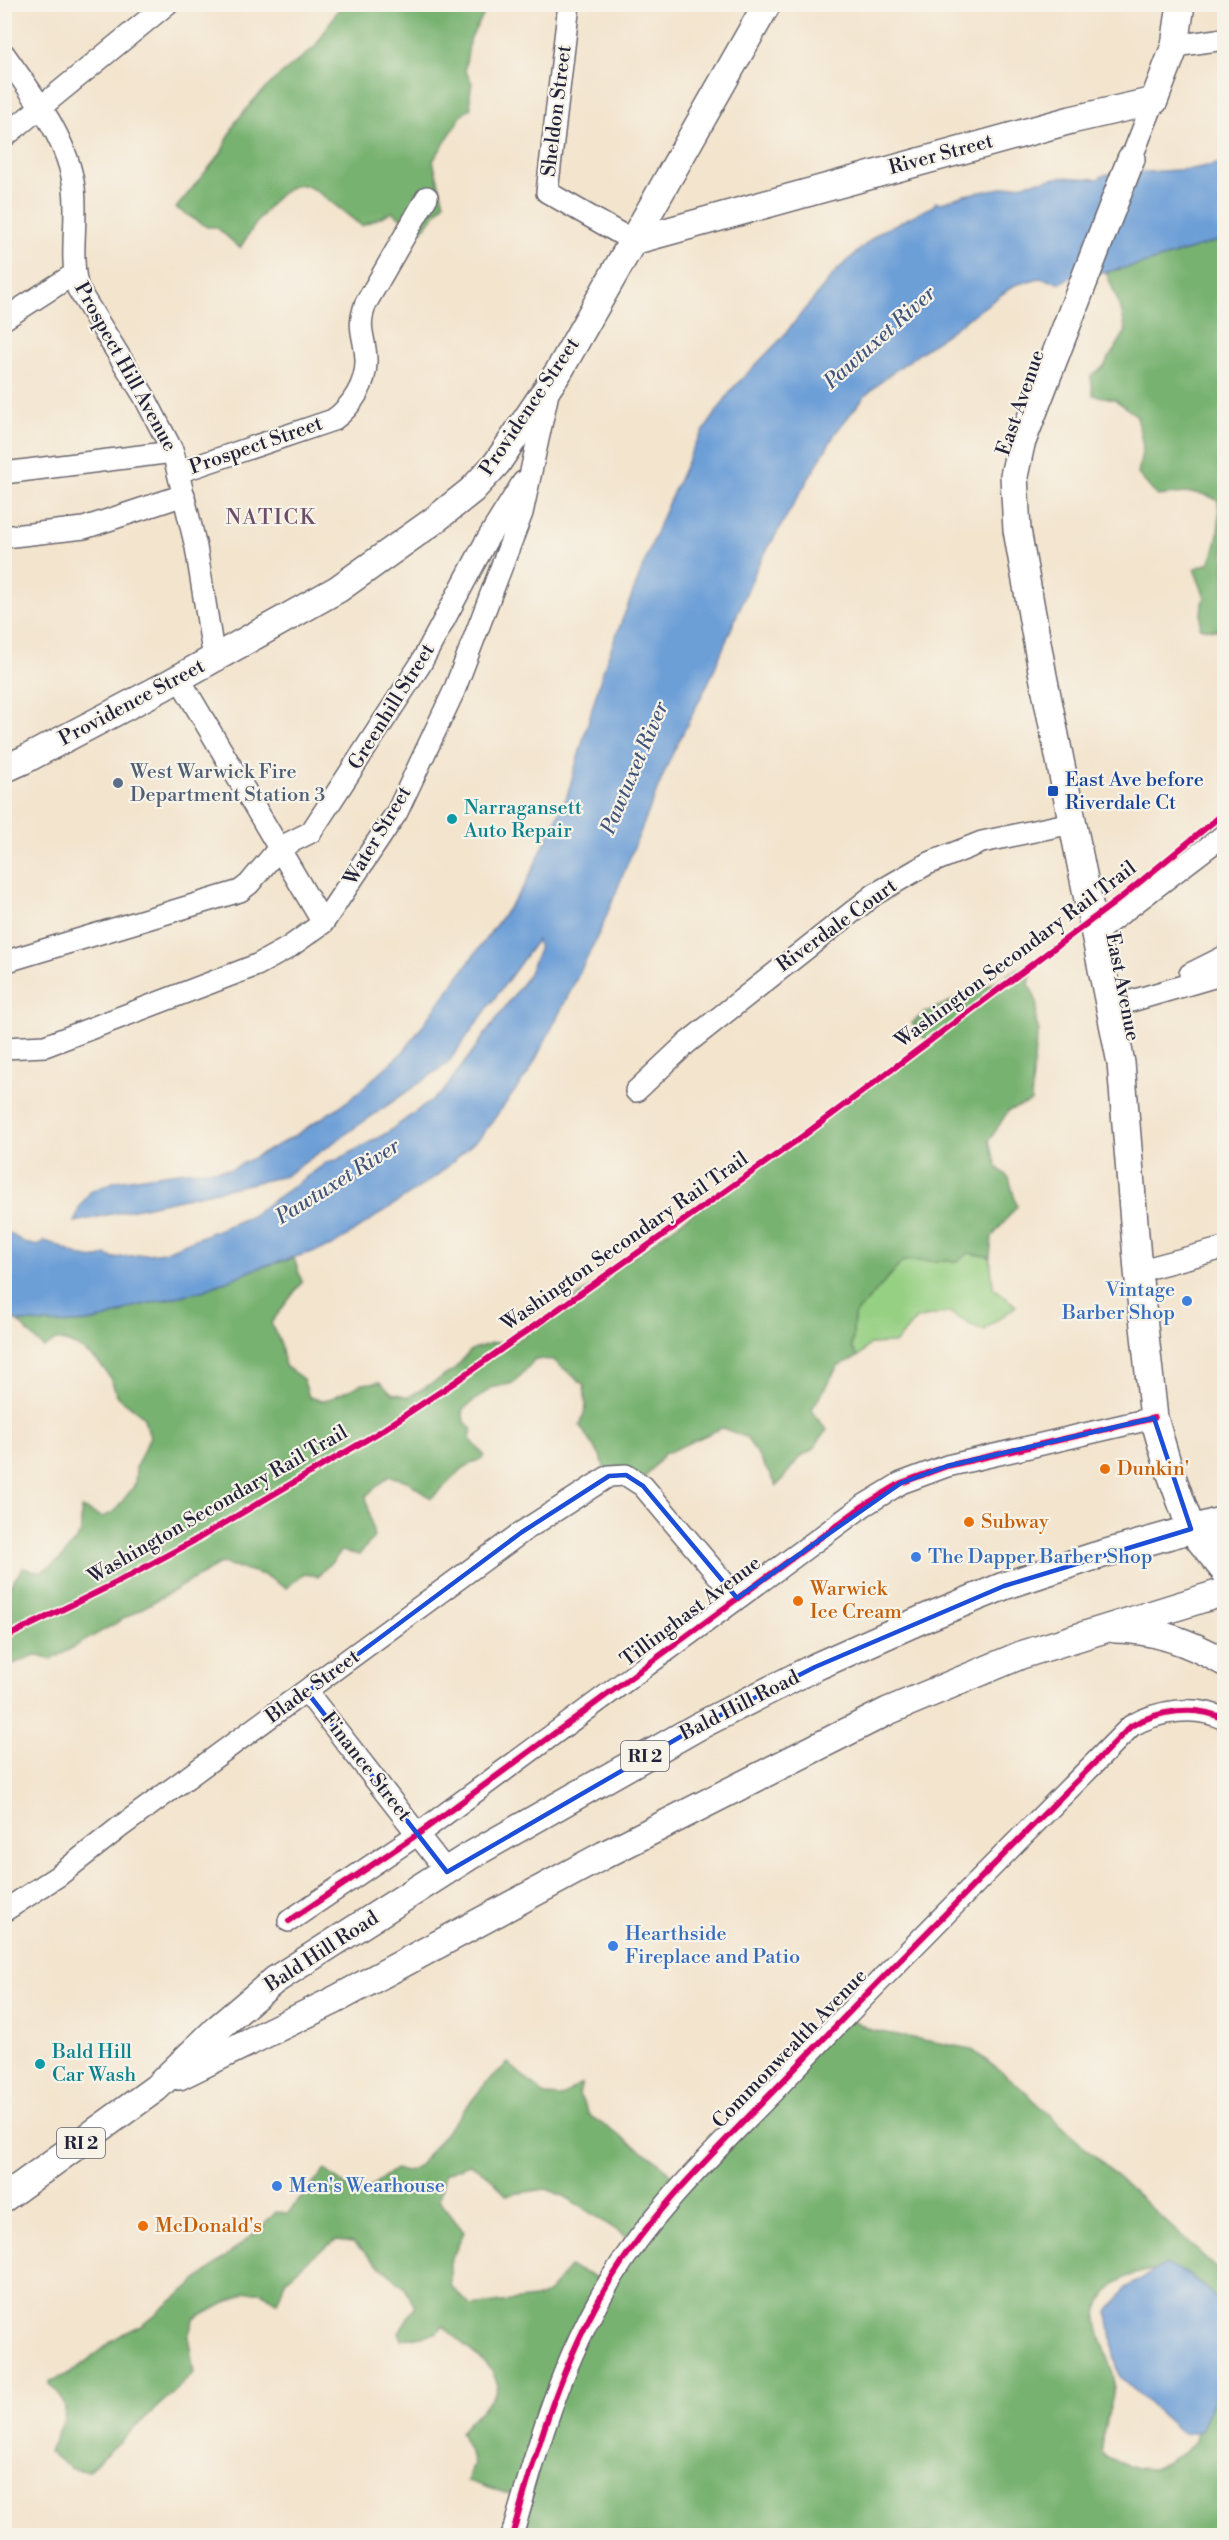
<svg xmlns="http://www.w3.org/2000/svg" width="1229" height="2540" font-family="'Libre Bodoni',serif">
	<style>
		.green { fill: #96d083; stroke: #5c795f; stroke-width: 1.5 }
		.forest { fill: #78b271; stroke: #4d6a56; stroke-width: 1.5; fill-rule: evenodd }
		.water { fill: #6d9fd7; stroke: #486089; stroke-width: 1.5 }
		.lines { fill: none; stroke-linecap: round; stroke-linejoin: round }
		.minor-casing { stroke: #6b666e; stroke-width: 24 }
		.major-casing { stroke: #6b666e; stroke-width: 30 }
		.minor { stroke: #fff; stroke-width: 21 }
		.major { stroke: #fff; stroke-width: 27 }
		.cycleway-casing { stroke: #f7f3e8; stroke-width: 10 }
		.cycleway { stroke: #d6006c; stroke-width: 6 }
		.marked { fill: none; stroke: #1d4ed8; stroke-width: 4.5; stroke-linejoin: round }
		.service-dot { fill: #5c6f8a; stroke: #f7f3e8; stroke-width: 2 }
		.transit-dot { fill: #1a4fb4; stroke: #f7f3e8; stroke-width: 2 }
		.culture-dot { fill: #0f9aa8; stroke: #f7f3e8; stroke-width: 2 }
		.shop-dot { fill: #3f7fe0; stroke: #f7f3e8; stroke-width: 2 }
		.food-dot { fill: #e8710a; stroke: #f7f3e8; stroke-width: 2 }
		.labels { text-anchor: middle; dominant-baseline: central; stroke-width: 4.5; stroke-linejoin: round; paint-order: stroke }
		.shield { fill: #f7f3e8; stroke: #62616f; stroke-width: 1.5 }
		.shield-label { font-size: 18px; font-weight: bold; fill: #22223b }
		.street-label { font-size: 20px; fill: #22223b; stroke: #f7f3e8 }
		.service-label { font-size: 20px; fill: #4e5e75; stroke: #f7f3e8; text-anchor: start }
		.transit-label { font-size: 20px; fill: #164399; stroke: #f7f3e8; text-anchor: start }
		.culture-label { font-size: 20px; fill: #0d838f; stroke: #f7f3e8; text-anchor: start }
		.shop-label { font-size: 20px; fill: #366cbe; stroke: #f7f3e8; text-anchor: start }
		.food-label { font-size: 20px; fill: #c56008; stroke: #f7f3e8; text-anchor: start }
		.water-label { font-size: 21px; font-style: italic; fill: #405479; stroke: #f7f3e8 }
		.neighbourhood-label { font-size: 21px; letter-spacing: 1.5px; fill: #6c4e6b; stroke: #f7f3e8 }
	</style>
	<rect width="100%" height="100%" fill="#f7f3e8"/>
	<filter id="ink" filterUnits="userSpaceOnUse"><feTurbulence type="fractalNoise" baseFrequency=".0167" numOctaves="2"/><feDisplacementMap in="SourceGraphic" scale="12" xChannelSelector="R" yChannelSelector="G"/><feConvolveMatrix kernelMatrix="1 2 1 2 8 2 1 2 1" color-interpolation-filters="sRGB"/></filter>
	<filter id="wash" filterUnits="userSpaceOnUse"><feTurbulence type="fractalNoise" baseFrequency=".008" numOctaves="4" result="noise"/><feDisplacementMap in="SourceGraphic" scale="24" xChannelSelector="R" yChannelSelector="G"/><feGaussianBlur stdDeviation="1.35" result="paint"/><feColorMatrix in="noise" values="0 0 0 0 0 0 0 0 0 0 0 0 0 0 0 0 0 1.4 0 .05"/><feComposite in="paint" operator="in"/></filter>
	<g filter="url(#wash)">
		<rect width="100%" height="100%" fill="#f3e4cd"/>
		<path class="green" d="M969,1253L990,1257L993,1287L1016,1306L984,1330L978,1329L949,1312L916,1319L896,1343L870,1344L858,1357L852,1349L854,1316L903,1261H958Z"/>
		<path class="forest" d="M341,5H489L470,39L465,70L472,83L470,94L471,108L463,113L433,161L444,203L422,231L392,212L362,226C345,214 328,197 309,187C283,174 252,230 240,248L216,227H207L176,208L221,153L235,123L253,101L274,80L315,47Z
			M1224,239V631L1200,628L1202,603L1205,597L1194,569L1209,563C1219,542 1220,524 1218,501C1200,488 1178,494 1157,496L1138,474L1143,447L1137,416L1114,399L1093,395L1091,376L1104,366L1126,331L1121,309L1106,272L1146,263Z
			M1034,960L1029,984L1037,1002L1036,1022L1039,1031L1035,1048L1031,1102L1008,1111L989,1141L997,1167L1009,1178L1017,1206L992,1237L990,1257L969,1253L958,1261H903L854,1316L852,1348L858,1357L838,1366L812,1409L815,1416L827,1430L812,1450L799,1458L777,1486L746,1437L722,1428L664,1454L638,1486L605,1472L602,1459L580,1426L586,1407L584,1385L553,1360L535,1359L514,1383L491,1388L462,1410L464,1421L472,1429L470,1439L485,1456C478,1462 467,1464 460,1471C450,1480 442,1490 431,1498L407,1481L389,1476L366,1496L374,1537L359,1555L342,1551L318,1576L303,1574L286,1588L264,1575L222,1563L51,1660L35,1655L8,1666L5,1672V1592L23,1568L41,1572L60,1560L81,1533V1508L102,1517L114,1512L135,1485L136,1467L150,1436L143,1416L116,1395C110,1366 83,1344 56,1340L44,1348L18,1322L119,1315L129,1308L205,1290L258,1268L294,1258L302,1282L271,1323L281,1344L285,1366L303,1379L309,1397L325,1401L362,1384L380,1382L392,1393L409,1397L454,1370L471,1350L491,1343L516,1341L928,1043L912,1023L924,1013L999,980Z
			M846,2017L871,2030L971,2049L1011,2079L1224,2275V2306C1208,2296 1191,2282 1173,2274C1144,2262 1096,2284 1097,2319C1098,2342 1114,2363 1114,2380C1115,2405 1100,2428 1101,2452L1106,2457L1138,2468L1154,2469L1184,2453L1195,2441L1203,2407L1224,2376V2535H511L521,2498L467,2481L474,2463L460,2432L495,2395L498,2386L492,2370L443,2326L436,2333L402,2340L399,2332L415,2306L405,2288L353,2242L337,2240L319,2251L286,2280L277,2303L262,2292H247L194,2319L188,2336L194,2373L88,2471L72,2469L49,2452C62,2422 77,2409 50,2385V2381C85,2372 106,2336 141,2326L262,2227L276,2212L288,2213L325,2170L359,2195L395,2169L406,2172L419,2165L486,2083L508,2063L546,2096L561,2097L582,2083L579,2094L589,2115L660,2163L679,2184ZM469,2164L487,2174L506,2195L546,2189L566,2197L635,2242L607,2281L569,2267L549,2292L541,2297L471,2306L450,2285V2263L464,2232L439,2200L445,2174Z"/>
		<path class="water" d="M1224,163V239L1146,263L1106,272L1075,274L1061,283L1039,278L1015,285L889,375L865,396L836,432L758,565L711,677L669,761L601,929L565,1002L529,1072L482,1135L438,1175L332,1246L258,1268L205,1290L129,1308C95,1330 43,1323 5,1320L4,1230L25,1243L38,1246L44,1241C64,1244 85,1267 106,1255L114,1258L164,1252L251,1216L329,1161L337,1160L385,1134L443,1092L527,977L539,950L537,940L447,1064L285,1176L75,1222L79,1208L90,1192L116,1181L185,1171L232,1169L293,1137L348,1101L404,1051L525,885L567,796L604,667L663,515L695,444L732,389L780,340L837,270L880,232L933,206L936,202L941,203L964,195L1061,177L1098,179L1104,175L1191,169Z
			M1164,2265L1191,2275L1224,2305V2376L1201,2431L1183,2434L1120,2377L1114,2355L1108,2312L1126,2288Z"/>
	</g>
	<g filter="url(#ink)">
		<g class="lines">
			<g class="minor-casing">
				<path id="minor" d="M569,4L547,192L633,241
					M1175,46L1224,39
					M4,54C32,94 68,138 74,188C78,222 69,255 78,289L144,396L173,452L196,547L214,659
					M4,137L167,4
					M1131,159L1154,101
					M4,319L74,274
					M179,472L333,420C352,407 367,383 366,359C365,335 356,329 366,303L427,197
					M4,473L173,452
					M4,537L84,528L184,495
					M179,678L323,923
					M1094,934L1224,835
					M4,962L240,891L249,884L279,848L311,832L420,665L485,543L523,482
					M1190,974L1224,957
					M1111,1007L1224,974
					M4,1048L45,1046L257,965L288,948L323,923L397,812L454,691L522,513L548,393
					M636,1091L687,1043L875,894L927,864L982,842L1072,823
					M1138,1271L1224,1248
					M307,1692L447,1872
					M4,1911L58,1876L120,1827L522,1532L609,1476L626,1475L643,1486L737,1598
					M289,1921L418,1834L863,1506L901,1483L947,1466L1154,1418
					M512,2536C538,2444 561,2362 611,2279C658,2203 723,2144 785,2079C898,1960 1015,1844 1131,1726C1157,1711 1196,1704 1224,1719"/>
			</g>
			<g class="major-casing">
				<path id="major" d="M1131,159L1021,444L1014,476L1017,530L1043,676L1121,1063L1138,1271L1154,1418L1167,1463L1191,1529L1224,1570
					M633,241L1071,120L1154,101L1175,46L1181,4
					M4,769L24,760L163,687L338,589L432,522L472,490L497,463L559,371L767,4
					M1115,1629C1154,1629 1191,1643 1224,1662
					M179,2076L333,2001L604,1855L888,1711L1021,1655L1224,1592
					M4,2198L156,2088L217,2029L275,1980L468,1857L699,1726L815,1667L923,1619L1004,1586L1092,1557L1224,1520"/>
			</g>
			<use href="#minor" class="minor"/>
			<use href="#major" class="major"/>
			<g class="cycleway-casing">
				<path id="cycleway" d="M4,1638L116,1583L199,1538L378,1433L455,1382L803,1136L1118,900L1224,813
					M289,1921L418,1834L863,1506L901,1483L947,1466L1154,1418
					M512,2536C538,2444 561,2362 611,2279C658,2203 723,2144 785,2079C898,1960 1015,1844 1131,1726C1157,1711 1196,1704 1224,1719"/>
			</g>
			<use href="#cycleway" class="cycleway"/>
		</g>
	</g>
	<path class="marked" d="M1154,1418L1191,1529L1004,1586L815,1667L699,1726L447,1872L307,1692L522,1532L609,1476L626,1475L643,1486L737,1598L901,1483L947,1466Z"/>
	<circle class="service-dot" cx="118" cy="783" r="6"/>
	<rect class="transit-dot" x="1047" y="785" width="12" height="12" rx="3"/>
	<g class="culture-dot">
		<circle cx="452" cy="819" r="6"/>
		<circle cx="40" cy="2064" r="6"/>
	</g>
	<g class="shop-dot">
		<circle cx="1187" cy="1301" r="6"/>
		<circle cx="916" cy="1557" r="6"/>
		<circle cx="613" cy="1946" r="6"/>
		<circle cx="277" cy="2186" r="6"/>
	</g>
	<g class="food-dot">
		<circle cx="1105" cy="1469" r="6"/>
		<circle cx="969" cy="1522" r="6"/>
		<circle cx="798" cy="1601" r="6"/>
		<circle cx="143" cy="2226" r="6"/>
	</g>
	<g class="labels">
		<g class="shield">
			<rect x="621" y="1741" width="48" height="30" rx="4.5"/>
			<rect x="57" y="2128" width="48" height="30" rx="4.5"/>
		</g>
		<g class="shield-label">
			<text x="645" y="1756">RI 2</text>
			<text x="81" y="2143">RI 2</text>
		</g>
		<g class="street-label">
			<text transform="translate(557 111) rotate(-83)">Sheldon Street</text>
			<text transform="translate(941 155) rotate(-15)">River Street</text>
			<text transform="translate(125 367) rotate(61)">Prospect Hill Avenue</text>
			<text transform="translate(1021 403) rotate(-71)">East Avenue</text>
			<text transform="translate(530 407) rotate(-56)">Providence Street</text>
			<text transform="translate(256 446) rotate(-19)">Prospect Street</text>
			<text transform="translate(132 703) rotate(-28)">Providence Street</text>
			<text transform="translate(392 707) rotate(-58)">Greenhill Street</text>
			<text transform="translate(378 836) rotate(-59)">Water Street</text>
			<text transform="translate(837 926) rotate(-36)">Riverdale Court</text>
			<text transform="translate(1016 955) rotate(-37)">Washington Secondary Rail Trail</text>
			<text transform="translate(1122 987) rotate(79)">East Avenue</text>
			<text transform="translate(625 1242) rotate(-35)">Washington Secondary Rail Trail</text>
			<text transform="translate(218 1505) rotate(-30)">Washington Secondary Rail Trail</text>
			<text transform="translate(691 1612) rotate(-37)">Tillinghast Avenue</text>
			<text transform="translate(313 1687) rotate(-36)">Blade Street</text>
			<text transform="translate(740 1706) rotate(-27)">Bald Hill Road</text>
			<text transform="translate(366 1767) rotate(52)">Finance Street</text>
			<text transform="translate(322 1952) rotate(-33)">Bald Hill Road</text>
			<text transform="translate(790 2049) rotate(-46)">Commonwealth Avenue</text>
		</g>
		<g class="service-label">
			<text x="130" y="772">West Warwick Fire<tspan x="130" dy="23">Department Station 3</tspan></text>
		</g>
		<g class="transit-label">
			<text x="1065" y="780">East Ave before<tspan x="1065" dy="23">Riverdale Ct</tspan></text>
		</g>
		<g class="culture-label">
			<text x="464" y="808">Narragansett<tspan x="464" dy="23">Auto Repair</tspan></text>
			<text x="52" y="2052">Bald Hill<tspan x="52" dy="23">Car Wash</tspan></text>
		</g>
		<g class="shop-label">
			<text x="1175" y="1290" text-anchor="end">Vintage<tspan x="1175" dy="23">Barber Shop</tspan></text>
			<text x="928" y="1557">The Dapper Barber Shop</text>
			<text x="625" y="1934">Hearthside<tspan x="625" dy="23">Fireplace and Patio</tspan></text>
			<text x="289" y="2186">Men's Wearhouse</text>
		</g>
		<g class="food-label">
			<text x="1117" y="1469">Dunkin'</text>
			<text x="981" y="1522">Subway</text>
			<text x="810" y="1589">Warwick<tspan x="810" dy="23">Ice Cream</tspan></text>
			<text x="155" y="2226">McDonald's</text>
		</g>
		<g class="water-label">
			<text transform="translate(880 338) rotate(-42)">Pawtuxet River</text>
			<text transform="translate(635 768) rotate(-67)">Pawtuxet River</text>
			<text transform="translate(338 1182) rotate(-32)">Pawtuxet River</text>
		</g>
		<g class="neighbourhood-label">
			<text x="271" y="518">NATICK</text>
		</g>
	</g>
	<rect width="1229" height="2540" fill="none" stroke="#f7f3e8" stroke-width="24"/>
</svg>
